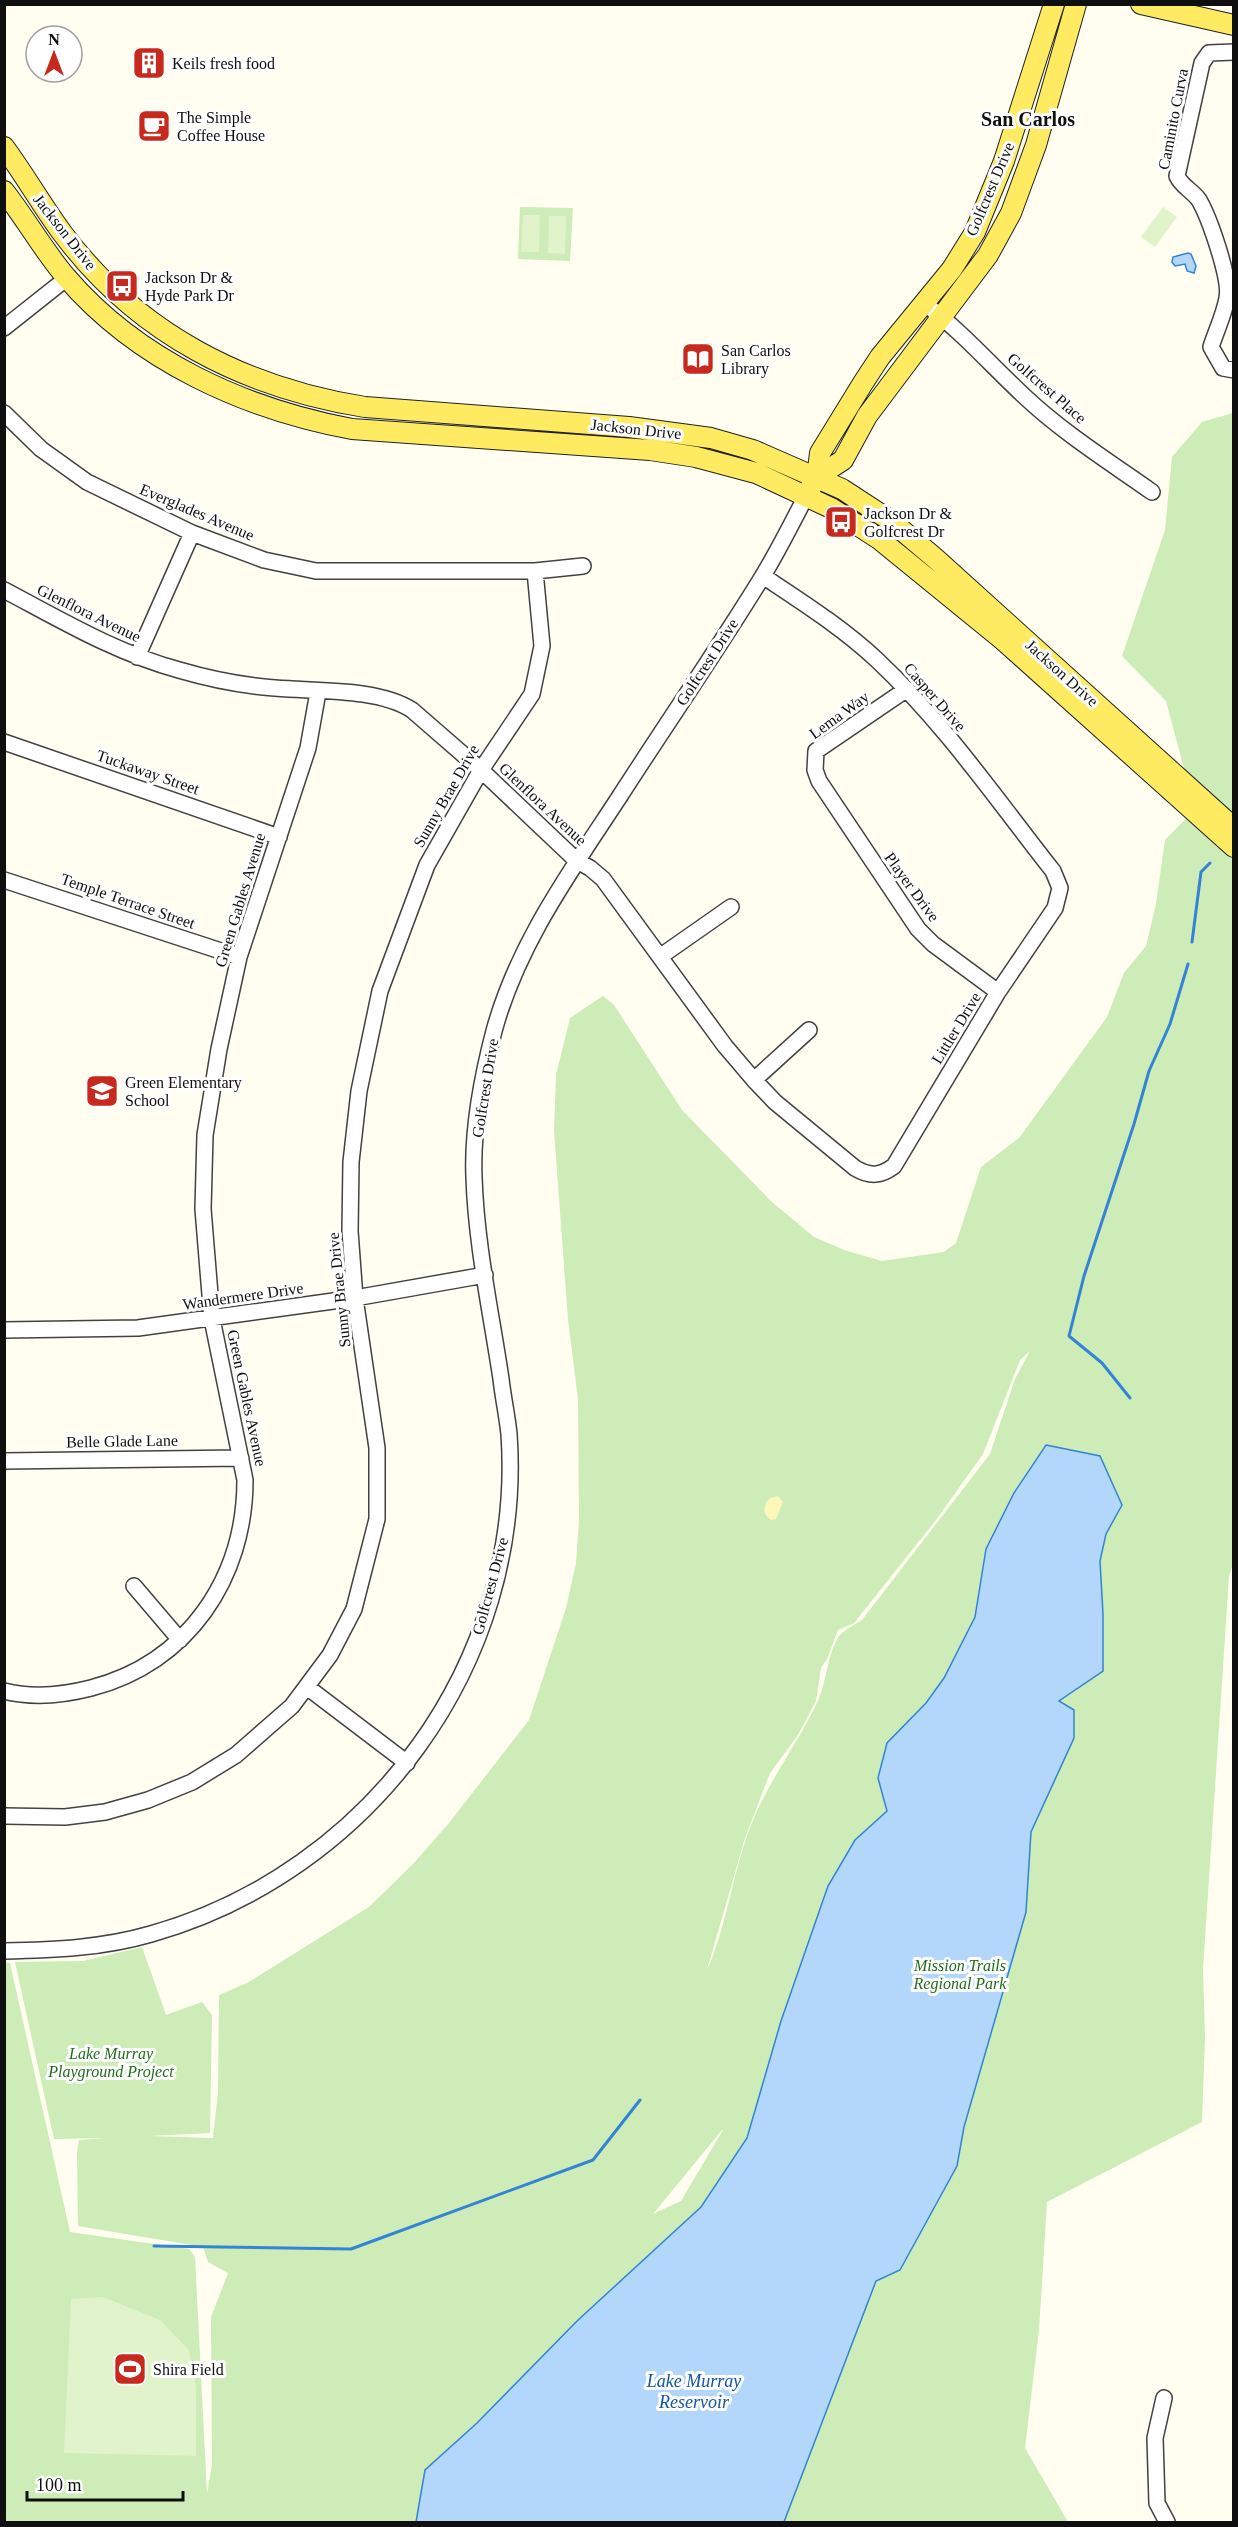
<svg xmlns="http://www.w3.org/2000/svg" width="1238" height="2527" font-family="Georgia,serif">
	<style>
		.green { fill: #cdecb7; fill-rule: evenodd }
		.sand { fill: #fef7ba }
		.pitch { fill: #e0f3ca }
		.water { fill: #b2d7fa; stroke: #3483d6; stroke-width: 1.5 }
		.lines { fill: none; stroke-linecap: round; stroke-linejoin: round }
		.stream { stroke: #3483d6; stroke-width: 3 }
		.minor-casing { stroke: #424242; stroke-width: 18 }
		.major-casing { stroke: #202020; stroke-width: 22 }
		.minor { stroke: #fff; stroke-width: 15 }
		.major { stroke: #ffeb61; stroke-width: 20 }
		.labels { text-anchor: middle; dominant-baseline: central; stroke-width: 6; stroke-linejoin: round; paint-order: stroke }
		.poi-label { font-size: 16px; fill: #0f0f0f; stroke: #fff; text-anchor: start }
		.street-label { font-size: 16px; fill: #0f0f0f; stroke: #fff }
		.park-label { font-size: 16px; font-style: italic; fill: #226c1a; stroke: #fff }
		.water-label { font-size: 18px; font-style: italic; fill: #1055a9; stroke: #fff }
		.quarter-label { font-size: 20px; font-weight: bold; fill: #0f0f0f; stroke: #fff }
	</style>
	<rect width="100%" height="100%" fill="#fffef1"/>
	<path class="green" d="M520,207L573,208L570,261L518,259Z
		M1233,413L1234,1561L1229,1576L1203,1969L1205,2038L1202,2122L1047,2202L1039,2330L1025,2448L1068,2522H5V1962L10,1963L70,2232L189,2249L195,2257L207,2494L212,2464L211,2317L228,2273L208,2262L203,2247L78,2226L77,2152L79,2140L105,2138L54,2139L15,1962L83,1961L142,1947L166,2015L202,2002L212,2015L210,2133L150,2136L213,2138L218,2092L219,1995L247,1983L369,1907L413,1864L449,1823L529,1720L566,1608L576,1563L579,1521L578,1399L568,1319L554,1131L556,1075L570,1018L603,996L614,1005L682,1110L772,1202L814,1237L844,1250L882,1261L944,1252L956,1243L981,1167L1019,1138L1107,1017L1124,973L1146,946L1156,904L1165,840L1195,809L1166,701L1122,656L1165,530L1172,457L1202,422ZM1030,1351L1015,1379L990,1454L862,1620C855,1625 844,1630 839,1636C826,1657 827,1684 816,1705C795,1748 766,1785 749,1830C732,1876 727,1926 707,1970L745,1838L770,1773L798,1735L816,1701L821,1668L827,1659L838,1630L854,1623L936,1520L983,1454L1020,1360ZM723,2130L681,2201L653,2214L722,2130Z"/>
	<path class="sand" d="M778,1496L783,1502L776,1519L771,1520C762,1514 763,1505 770,1498Z"/>
	<path class="pitch" d="M1163,207L1177,217L1155,247L1141,237Z
		M523,215H540L539,252H521Z
		M549,216H566L565,254L548,253Z
		M103,2297L160,2320L189,2350L196,2387V2456L64,2453L71,2299Z"/>
	<path class="water" d="M1188,253L1191,254L1196,266L1194,273L1187,271L1185,264L1175,266L1172,262L1173,257Z
		M1046,1445L1100,1456L1122,1505L1106,1534L1100,1561L1103,1614V1671L1059,1701L1074,1710V1738L1031,1832L1026,1912L964,2127L957,2166L900,2270L876,2281L784,2522H416L425,2470L477,2423L577,2321L701,2207L747,2138L781,2021L828,1886L855,1840L887,1811L878,1778L887,1743L926,1703L944,1678L975,1617L986,1549L1014,1493Z"/>
	<g class="lines">
		<path class="stream" d="M1192,942L1201,872L1210,863
			M1130,1398L1102,1363L1069,1336L1084,1276L1134,1124L1149,1071L1170,1024L1188,964
			M154,2246L351,2249L593,2160L640,2100"/>
		<g class="minor-casing">
			<path id="minor" d="M1234,52L1209,53L1202,63L1177,176C1182,187 1192,190 1199,200C1209,217 1231,279 1227,298C1224,315 1216,331 1211,347L1223,368L1234,370
				M925,304C961,331 990,364 1023,395C1062,432 1108,461 1152,492
				M4,328L67,278
				M4,413L41,449L87,482L192,533L264,560L316,571H535L583,566
				M4,590C61,620 116,653 179,670C203,677 230,683 255,686C300,693 374,685 412,710L481,770L577,861L590,868L603,879L725,1046L754,1080L775,1102L855,1168C870,1177 881,1176 894,1166L998,992L1055,908L1060,888L1053,871C997,800 944,723 877,660C843,628 802,602 763,576
				M137,657L192,533
				M907,689L816,751L815,770L819,781L918,929L933,944L998,992
				M4,742L279,837
				M4,880L239,957
				M661,956L731,907
				M754,1080L809,1030
				M4,1330L138,1328L355,1298L485,1275
				M4,1461L241,1458
				M134,1586L180,1640
				M307,1687L407,1763
				M4,1691C32,1698 64,1695 91,1688C188,1663 245,1578 245,1480L212,1319L203,1209L205,1135L219,1049L239,957L308,748L318,692
				M4,1816L65,1817L105,1812L148,1800L192,1782L236,1755L292,1706L330,1655L354,1609L377,1519V1448L355,1298L350,1231L351,1162L359,1091L380,991L427,865L481,770L532,694L542,646L535,571
				M4,1951C54,1950 103,1948 151,1934C370,1872 525,1663 509,1434C507,1415 503,1397 501,1379C491,1312 476,1244 474,1177C472,1129 482,1077 494,1031C518,943 571,871 620,796C667,723 716,652 761,579C777,553 791,525 805,498
				M1164,2398L1155,2438L1157,2503L1167,2522"/>
		</g>
		<g class="major-casing">
			<path id="major" d="M1141,4L1234,25
				M4,147C25,175 42,206 63,234C138,334 245,388 365,407L629,427L711,438L753,450L842,489L891,521L936,559L1234,828
				M4,191C26,219 43,250 66,277C138,361 245,409 352,429L650,450L696,457L756,473L831,508L879,539L1003,640L1234,847
				M817,477L843,460L867,416L988,255L1011,213L1036,145L1076,4
				M811,487L817,477L820,453L863,383L880,357L952,269L975,232L1004,161L1054,4"/>
		</g>
		<use href="#minor" class="minor"/>
		<use href="#major" class="major"/>
	</g>
	<defs>
		<g id="building-square" transform="scale(1.725)"><rect x="-9" y="-9" width="18" height="18" rx="4" fill="#c8291e" stroke="#fff"/><path d="M-4-6H4V6H1V3H-1V6H-4ZM-2.5-4.3h1.7v1.8h-1.7ZM.8-4.3h1.7v1.8H.8ZM-2.5-1h1.7V.8h-1.7ZM.8-1h1.7V.8H.8Z" fill="#fff"/></g>
		<g id="cafe-square" transform="scale(1.725)"><rect x="-9" y="-9" width="18" height="18" rx="4" fill="#c8291e" stroke="#fff"/><path d="M-5.5-4.5H6V0H3Q3 3.5 0 3.5H-2.5Q-5.5 3.5-5.5 0ZM3-3.2v2h1.7v-2ZM-6 4.5H4V6H-6Z" fill="#fff"/></g>
		<g id="bus-square" transform="scale(1.725)"><rect x="-9" y="-9" width="18" height="18" rx="4" fill="#c8291e" stroke="#fff"/><path d="M-5-6H5V4H4V6H2V4H-2V6H-4V4H-5ZM-3.5-4V0h7V-4ZM-3.5 1.2v1.5H-2V1.2ZM2 1.2v1.5H3.5V1.2Z" fill="#fff"/></g>
		<g id="library-square" transform="scale(1.725)"><rect x="-9" y="-9" width="18" height="18" rx="4" fill="#c8291e" stroke="#fff"/><path d="M-6-4Q-3-5.5-.7-3.5V5Q-3 3-6 4ZM6-4Q3-5.5 .7-3.5V5Q3 3 6 4Z" fill="#fff"/></g>
		<g id="school-square" transform="scale(1.725)"><rect x="-9" y="-9" width="18" height="18" rx="4" fill="#c8291e" stroke="#fff"/><path d="M0-5L7-2L0 1L-7-2ZM-4 1L0 2.5L4 1V4Q0 6-4 4Z" fill="#fff"/></g>
		<g id="stadium-square" transform="scale(1.725)"><rect x="-9" y="-9" width="18" height="18" rx="4" fill="#c8291e" stroke="#fff"/><path d="M0-5a6.5 5 0 1 0 0 10a6.5 5 0 1 0 0-10ZM-3.5-1.8h7v3.6h-7Z" fill="#fff"/></g>
	</defs>
	<g fill-rule="evenodd">
		<use href="#building-square" x="149" y="63"/>
		<use href="#cafe-square" x="154" y="126"/>
		<use href="#bus-square" x="122" y="286"/>
		<use href="#library-square" x="698" y="359"/>
		<use href="#bus-square" x="841" y="522"/>
		<use href="#school-square" x="102" y="1091"/>
		<use href="#stadium-square" x="130" y="2369"/>
	</g>
	<g class="labels">
		<g class="poi-label">
			<text x="172" y="63">Keils fresh food</text>
			<text x="177" y="117">The Simple<tspan x="177" dy="18">Coffee House</tspan></text>
			<text x="145" y="277">Jackson Dr &amp;<tspan x="145" dy="18">Hyde Park Dr</tspan></text>
			<text x="721" y="350">San Carlos<tspan x="721" dy="18">Library</tspan></text>
			<text x="864" y="513">Jackson Dr &amp;<tspan x="864" dy="18">Golfcrest Dr</tspan></text>
			<text x="125" y="1082">Green Elementary<tspan x="125" dy="18">School</tspan></text>
			<text x="153" y="2369">Shira Field</text>
		</g>
		<g class="street-label">
			<text transform="translate(1173 119) rotate(-79)">Caminito Curva</text>
			<text transform="translate(990 189) rotate(-67)">Golfcrest Drive</text>
			<text transform="translate(65 232) rotate(52)">Jackson Drive</text>
			<text transform="translate(1047 388) rotate(41)">Golfcrest Place</text>
			<text transform="translate(636 429) rotate(6)">Jackson Drive</text>
			<text transform="translate(197 512) rotate(23)">Everglades Avenue</text>
			<text transform="translate(89 613) rotate(26)">Glenflora Avenue</text>
			<text transform="translate(707 662) rotate(-57)">Golfcrest Drive</text>
			<text transform="translate(1062 673) rotate(42)">Jackson Drive</text>
			<text transform="translate(935 697) rotate(49)">Casper Drive</text>
			<text transform="translate(839 715) rotate(-36)">Lema Way</text>
			<text transform="translate(148 772) rotate(19)">Tuckaway Street</text>
			<text transform="translate(446 796) rotate(-60)">Sunny Brae Drive</text>
			<text transform="translate(543 804) rotate(43)">Glenflora Avenue</text>
			<text transform="translate(912 887) rotate(54)">Player Drive</text>
			<text transform="translate(240 900) rotate(-73)">Green Gables Avenue</text>
			<text transform="translate(128 901) rotate(19)">Temple Terrace Street</text>
			<text transform="translate(956 1028) rotate(-59)">Littler Drive</text>
			<text transform="translate(485 1088) rotate(-81)">Golfcrest Drive</text>
			<text transform="translate(339 1290) rotate(-96)">Sunny Brae Drive</text>
			<text transform="translate(243 1296) rotate(-8)">Wandermere Drive</text>
			<text transform="translate(247 1398) rotate(78)">Green Gables Avenue</text>
			<text transform="translate(122 1441) rotate(-1)">Belle Glade Lane</text>
			<text transform="translate(490 1586) rotate(-75)">Golfcrest Drive</text>
		</g>
		<g class="park-label">
			<text x="960" y="1965">Mission Trails<tspan x="960" dy="18">Regional Park</tspan></text>
			<text x="111" y="2053">Lake Murray<tspan x="111" dy="18">Playground Project</tspan></text>
		</g>
		<g class="water-label">
			<text x="694" y="2381">Lake Murray<tspan x="694" dy="21">Reservoir</tspan></text>
		</g>
		<g class="quarter-label">
			<text x="1028" y="119">San Carlos</text>
		</g>
	</g>
	<rect width="1238" height="2527" fill="none" stroke="#0f0f0f" stroke-width="12"/>
	<g transform="translate(54 54)"><circle r="28" fill="#ffffff" stroke="#9f9f9f" stroke-width="1.5"/>
	<path d="M0-4.5L10 22L0 15L-10 22Z" fill="#c8291e"/>
	<text y="-9" font-size="16" font-weight="bold" text-anchor="middle" fill="#0f0f0f">N</text>
	</g>
	<path d="M27 2491v9h156v-9" fill="none" stroke="#0f0f0f" stroke-width="3"/>
	<text x="36" y="2491" font-size="18" fill="#0f0f0f" stroke="#ffffff" stroke-width="4.5" paint-order="stroke">100 m</text>
</svg>
